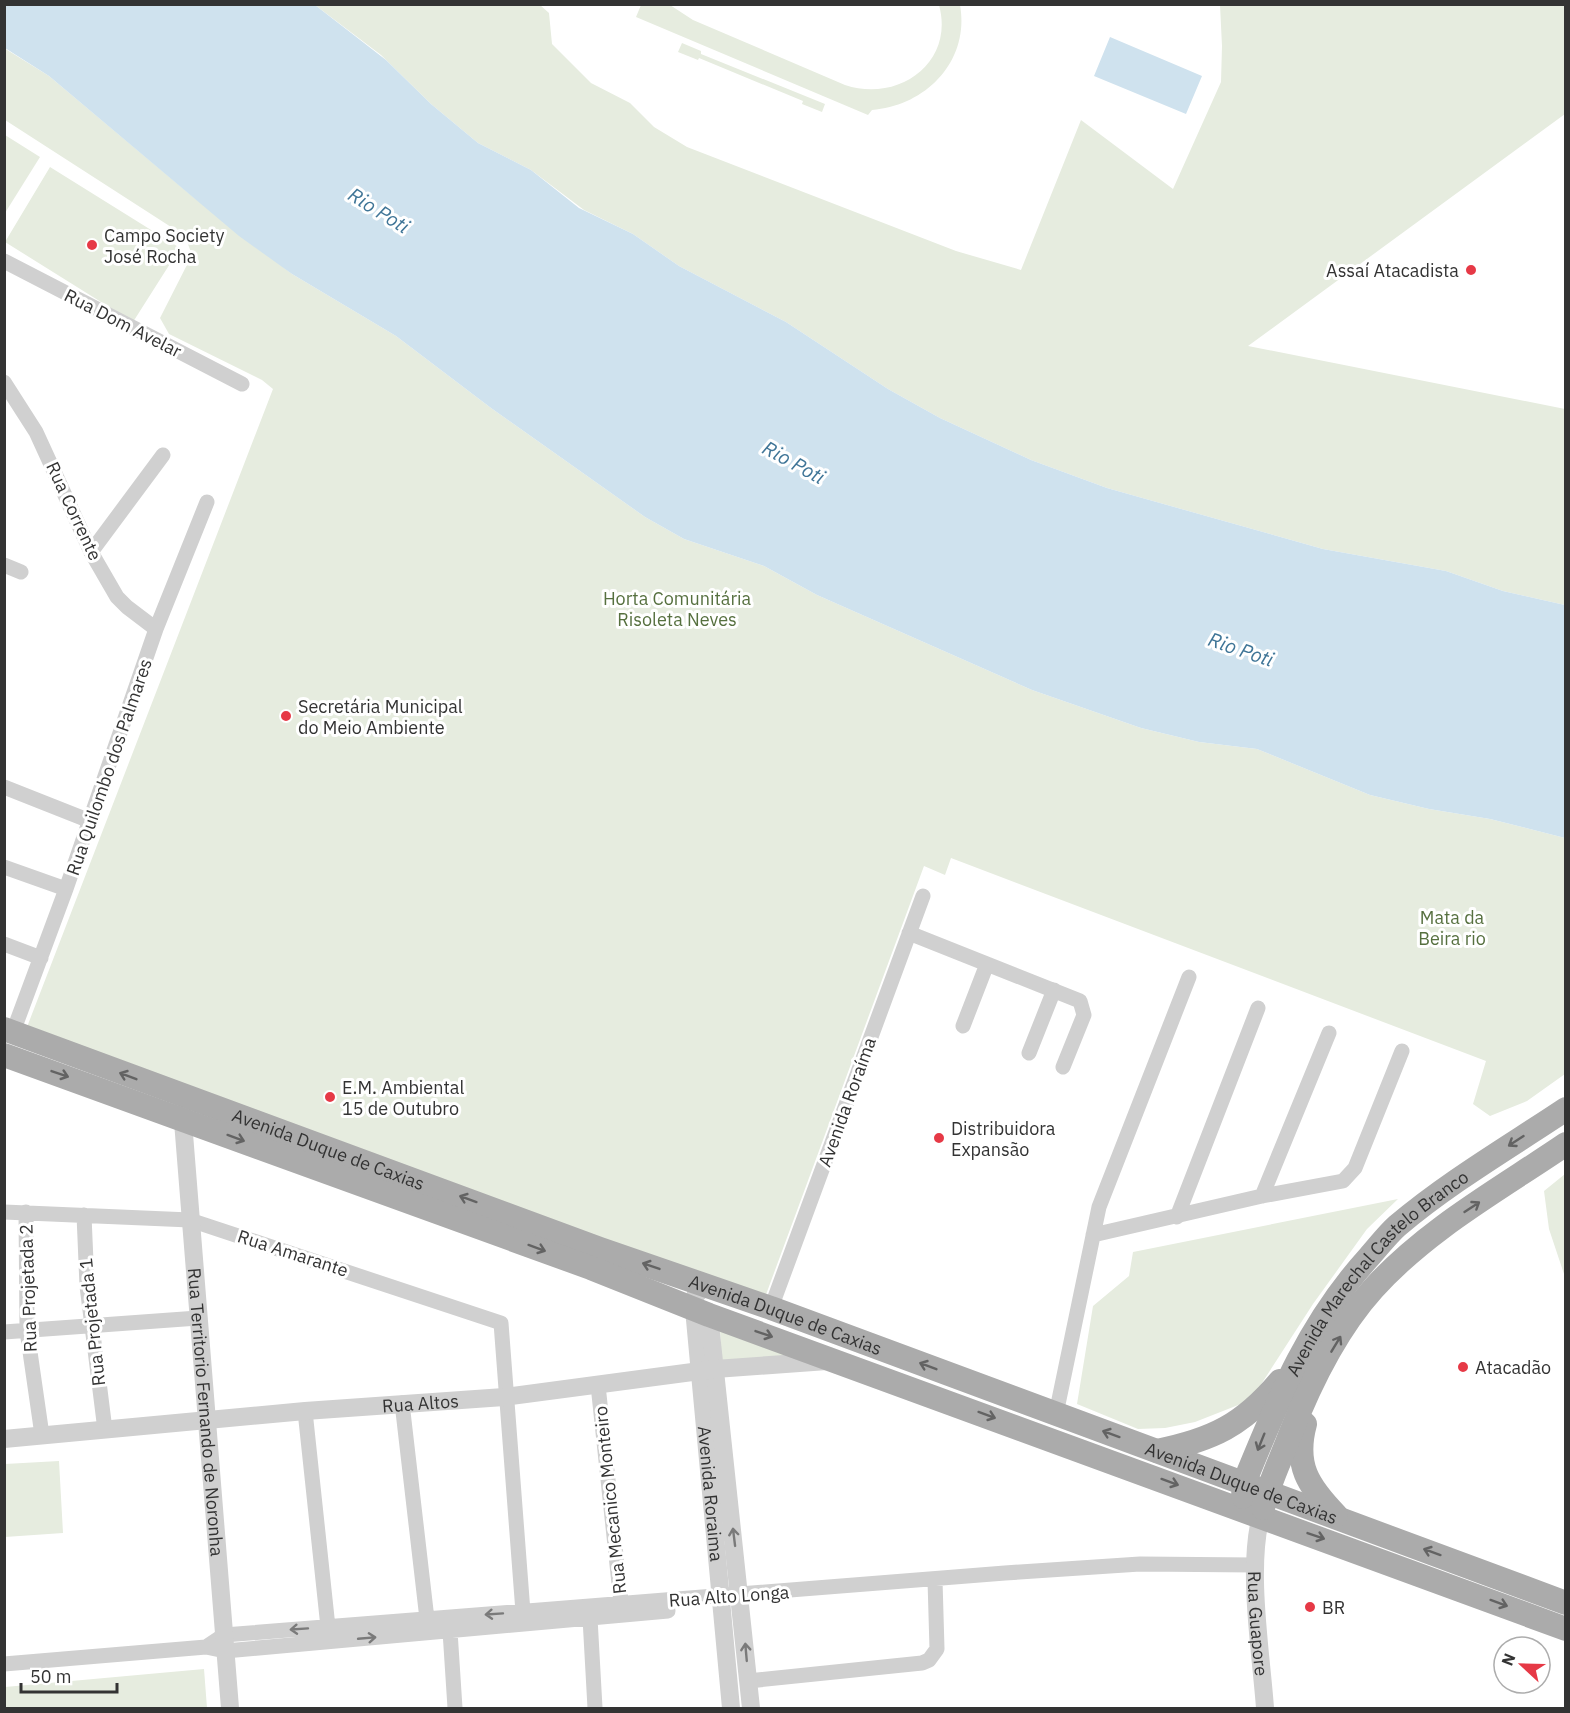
<svg xmlns="http://www.w3.org/2000/svg" width="1570" height="1713" font-family="'IBM Plex Sans',sans-serif">
	<style>
		.green { fill: #e6ecdf }
		.water { fill: #cfe2ee }
		.lines { fill: none; stroke-linecap: round; stroke-linejoin: round }
		.minor { stroke: #d0d0d0; stroke-width: 15 }
		.tertiary { stroke: #d0d0d0; stroke-width: 18 }
		.primary { stroke: #ababab; stroke-width: 24 }
		.oneway { stroke: #636363 }
		.oneway2 { stroke: #7a7a7a }
		.poi-dot { fill: #e63946; stroke: #fff; stroke-width: 2 }
		.labels { text-anchor: middle; dominant-baseline: central; stroke-width: 6; stroke-linejoin: round; paint-order: stroke }
		.poi-label { font-size: 18px; fill: #333; stroke: #fff; text-anchor: start }
		.street-label { font-size: 18px; fill: #333; stroke: #fff }
		.park-label { font-size: 18px; fill: #56703f; stroke: #fff }
		.water-label { font-size: 20px; font-style: italic; fill: #3f7597; stroke: #fff }
	</style>
	<rect width="100%" height="100%" fill="#fff"/>
	<path class="green" d="M315,5H540L549,13L552,44L591,83L630,103L654,127L687,147L956,251L1021,270L1081,120L1173,189L1221,82L1222,46L1220,5H1565V114L1248,346L1565,409V605L1503,591L1446,571L1323,549L1107,488L1031,460L940,418L888,389L786,322L679,266L633,234L584,210L531,170L478,143L431,104L381,55Z
		M641,5H670L693,20L845,85C898,103 955,63 939,5H960C970,61 926,106 872,110L868,115L636,17Z
		M682,43L701,51V54L825,104L822,112L802,104L803,101L699,58L698,60L678,52Z
		M4,48L49,76L192,196L292,274L396,336L491,408L645,517L684,539L764,566L817,595L1032,690L1141,728L1199,742L1257,749L1370,795L1429,809L1490,819L1565,838V1074L1527,1101L1490,1116L1473,1104L1486,1061L951,858L945,875L924,866L764,1300L27,1027L273,389L262,380L169,334L160,318L192,255L185,236L5,120Z
		M5,135L40,157L5,213Z
		M50,167L180,248L133,322L5,242Z
		M1565,1174V1277L1549,1229L1544,1191Z
		M1398,1199L1367,1229L1313,1304L1251,1400L1195,1422L1165,1428L1138,1429L1077,1404L1093,1306L1129,1276L1133,1252Z
		M720,1326L805,1355L721,1365Z
		M59,1461L63,1533L5,1537V1464Z
		M204,1669L207,1708H5V1687Z"/>
	<path class="water" d="M4,5H315L386,60L431,104L478,143L531,170L579,208L633,234L679,266L786,322L888,389L940,418L1031,460L1107,488L1323,549L1446,571L1503,591L1565,605V838L1490,819L1429,809L1370,795L1257,749L1199,742L1141,728L1032,690L817,595L764,566L684,539L645,517L491,408L396,336L292,274L239,236L49,76L5,48Z
		M1110,37L1202,76L1186,114L1094,76Z"/>
	<g class="lines">
		<path class="minor" d="M4,261L242,384
			M4,382L36,432L91,552L117,597L127,607L156,629
			M91,552L163,455
			M4,565L21,572
			M4,787L90,821
			M4,867L66,889
			M909,933L1080,1001L1084,1015L1063,1067
			M4,944L41,958
			M963,1026L987,964
			M13,1032L66,889L156,629L207,502
			M1029,1053L1054,990
			M1262,1196L1329,1033
			M4,1212L190,1220L501,1323L523,1612
			M26,1212L27,1331L42,1435
			M84,1215L87,1286L105,1430
			M1177,1217L1258,1008
			M1093,1235L1262,1196L1343,1181L1355,1168L1402,1051
			M771,1308L923,896
			M4,1332L198,1318
			M598,1385L622,1612
			M402,1403L427,1619
			M305,1411L328,1627
			M1056,1414L1099,1207L1189,977
			M590,1618L595,1708
			M450,1631L455,1708
			M206,1647L224,1635L1005,1573L1140,1564L1255,1565
			M4,1664L206,1647L225,1651L668,1611
			M748,1681L922,1663L929,1660L937,1649L935,1580"/>
		<g class="tertiary">
			<path id="s1" d="M182,1109L230,1708"/>
			<path id="s2" d="M706,1285L695,1296L694,1309L731,1708"/>
			<path d="M709,1315L751,1708"/>
			<path id="s3" d="M4,1439L305,1411L504,1397L715,1369L827,1361"/>
			<path id="s4" d="M1261,1516C1247,1569 1261,1652 1265,1708"/>
		</g>
		<g class="primary">
			<path id="s5" d="M4,1029L600,1249L771,1308L1566,1603"/>
			<path d="M4,1055L591,1268L709,1315L1566,1629"/>
			<path d="M1305,1424C1294,1465 1308,1486 1336,1515"/>
			<path d="M1157,1451C1212,1440 1243,1425 1280,1381"/>
			<path id="s6" d="M1243,1497L1244,1483C1278,1400 1308,1324 1369,1257C1378,1247 1387,1235 1397,1226C1449,1182 1509,1147 1566,1109"/>
			<path d="M1263,1508C1269,1483 1281,1459 1290,1435C1309,1386 1337,1329 1373,1289C1427,1229 1500,1189 1566,1144"/>
		</g>
	</g>
	<defs><path id="oneway-shaft" d="M-6 0H5M1.5-3L5.5 0L1.5 3" fill="none" stroke-width="1.6" stroke-linecap="round" stroke-linejoin="round" transform="scale(1.5)"/></defs>
	<g class="oneway">
		<use href="#oneway-shaft" transform="translate(60 1074) rotate(19)"/>
		<use href="#oneway-shaft" transform="translate(128 1076) rotate(-159)"/>
		<use href="#oneway-shaft" transform="translate(236 1138) rotate(20)"/>
		<use href="#oneway-shaft" transform="translate(1516 1141) rotate(147)"/>
		<use href="#oneway-shaft" transform="translate(468 1199) rotate(-160)"/>
		<use href="#oneway-shaft" transform="translate(1472 1207) rotate(-33)"/>
		<use href="#oneway-shaft" transform="translate(537 1248) rotate(20)"/>
		<use href="#oneway-shaft" transform="translate(651 1266) rotate(-161)"/>
		<use href="#oneway-shaft" transform="translate(764 1334) rotate(19)"/>
		<use href="#oneway-shaft" transform="translate(1336 1344) rotate(-59)"/>
		<use href="#oneway-shaft" transform="translate(928 1366) rotate(-159)"/>
		<use href="#oneway-shaft" transform="translate(987 1415) rotate(20)"/>
		<use href="#oneway-shaft" transform="translate(1111 1434) rotate(-160)"/>
		<use href="#oneway-shaft" transform="translate(1261 1442) rotate(112)"/>
		<use href="#oneway-shaft" transform="translate(1170 1482) rotate(20)"/>
		<use href="#oneway-shaft" transform="translate(1316 1536) rotate(19)"/>
		<use href="#oneway-shaft" transform="translate(1432 1552) rotate(-160)"/>
		<use href="#oneway-shaft" transform="translate(1499 1603) rotate(20)"/>
	</g>
	<g class="oneway2">
		<use href="#oneway-shaft" transform="translate(734 1537) rotate(-97)"/>
		<use href="#oneway-shaft" transform="translate(494 1614) rotate(176)"/>
		<use href="#oneway-shaft" transform="translate(299 1629) rotate(176)"/>
		<use href="#oneway-shaft" transform="translate(367 1638) rotate(-5)"/>
		<use href="#oneway-shaft" transform="translate(746 1652) rotate(-95)"/>
	</g>
	<g class="poi-dot">
		<circle cx="92" cy="245" r="6"/>
		<circle cx="1471" cy="270" r="6"/>
		<circle cx="286" cy="716" r="6"/>
		<circle cx="330" cy="1097" r="6"/>
		<circle cx="939" cy="1138" r="6"/>
		<circle cx="1463" cy="1367" r="6"/>
		<circle cx="1310" cy="1607" r="6"/>
	</g>
	<g class="labels">
		<g class="poi-label">
			<text x="104" y="235">Campo Society<tspan x="104" dy="21">José Rocha</tspan></text>
			<text x="1459" y="270" text-anchor="end">Assaí Atacadista</text>
			<text x="298" y="706">Secretária Municipal<tspan x="298" dy="21">do Meio Ambiente</tspan></text>
			<text x="342" y="1087">E.M. Ambiental<tspan x="342" dy="21">15 de Outubro</tspan></text>
			<text x="951" y="1128">Distribuidora<tspan x="951" dy="21">Expansão</tspan></text>
			<text x="1475" y="1367">Atacadão</text>
			<text x="1322" y="1607">BR</text>
		</g>
		<g class="street-label">
			<text transform="translate(123 323) rotate(27)">Rua Dom Avelar</text>
			<text transform="translate(74 511) rotate(65)">Rua Corrente</text>
			<text transform="translate(109 767) rotate(-71)">Rua Quilombo dos Palmares</text>
			<text transform="translate(847 1102) rotate(-70)">Avenida Roraíma</text>
			<text stroke="none"><textPath href="#s5" startOffset="346">Avenida Duque de Caxias</textPath></text>
			<text transform="translate(293 1253) rotate(18)">Rua Amarante</text>
			<text stroke="none"><textPath href="#s6" startOffset="267">Avenida Marechal Castelo Branco</textPath></text>
			<text transform="translate(28 1288) rotate(-92)">Rua Projetada 2</text>
			<text stroke="none"><textPath href="#s5" startOffset="832">Avenida Duque de Caxias</textPath></text>
			<text transform="translate(92 1322) rotate(-96)">Rua Projetada 1</text>
			<text stroke="none"><textPath href="#s3" startOffset="418">Rua Altos</textPath></text>
			<text stroke="none"><textPath href="#s1" startOffset="304">Rua Territorio Fernando de Noronha</textPath></text>
			<text stroke="none"><textPath href="#s5" startOffset="1318">Avenida Duque de Caxias</textPath></text>
			<text stroke="none"><textPath href="#s2" startOffset="214">Avenida Roraima</textPath></text>
			<text transform="translate(610 1500) rotate(-96)">Rua Mecanico Monteiro</text>
			<text transform="translate(729 1596) rotate(-4)">Rua Alto Longa</text>
			<text stroke="none"><textPath href="#s4" startOffset="108">Rua Guapore</textPath></text>
		</g>
		<g class="park-label">
			<text x="677" y="598">Horta Comunitária<tspan x="677" dy="21">Risoleta Neves</tspan></text>
			<text x="1452" y="917">Mata da<tspan x="1452" dy="21">Beira rio</tspan></text>
		</g>
		<g class="water-label">
			<text transform="translate(379 210) rotate(32)">Rio Poti</text>
			<text transform="translate(794 462) rotate(29)">Rio Poti</text>
			<text transform="translate(1241 649) rotate(19)">Rio Poti</text>
		</g>
	</g>
	<rect width="1570" height="1713" fill="none" stroke="#333333" stroke-width="12"/>
	<g transform="translate(1522 1665) rotate(292)"><circle r="28" fill="#ffffff" stroke="#adadad" stroke-width="1.5"/>
	<path d="M0-4.5L10 22L0 15L-10 22Z" fill="#e63946"/>
	<text y="-9" font-size="16" font-weight="bold" text-anchor="middle" fill="#333333">N</text>
	</g>
	<path d="M21 1683v9h96v-9" fill="none" stroke="#333333" stroke-width="3"/>
	<text x="30" y="1683" font-size="18" fill="#333333" stroke="#ffffff" stroke-width="4.5" paint-order="stroke">50 m</text>
</svg>
